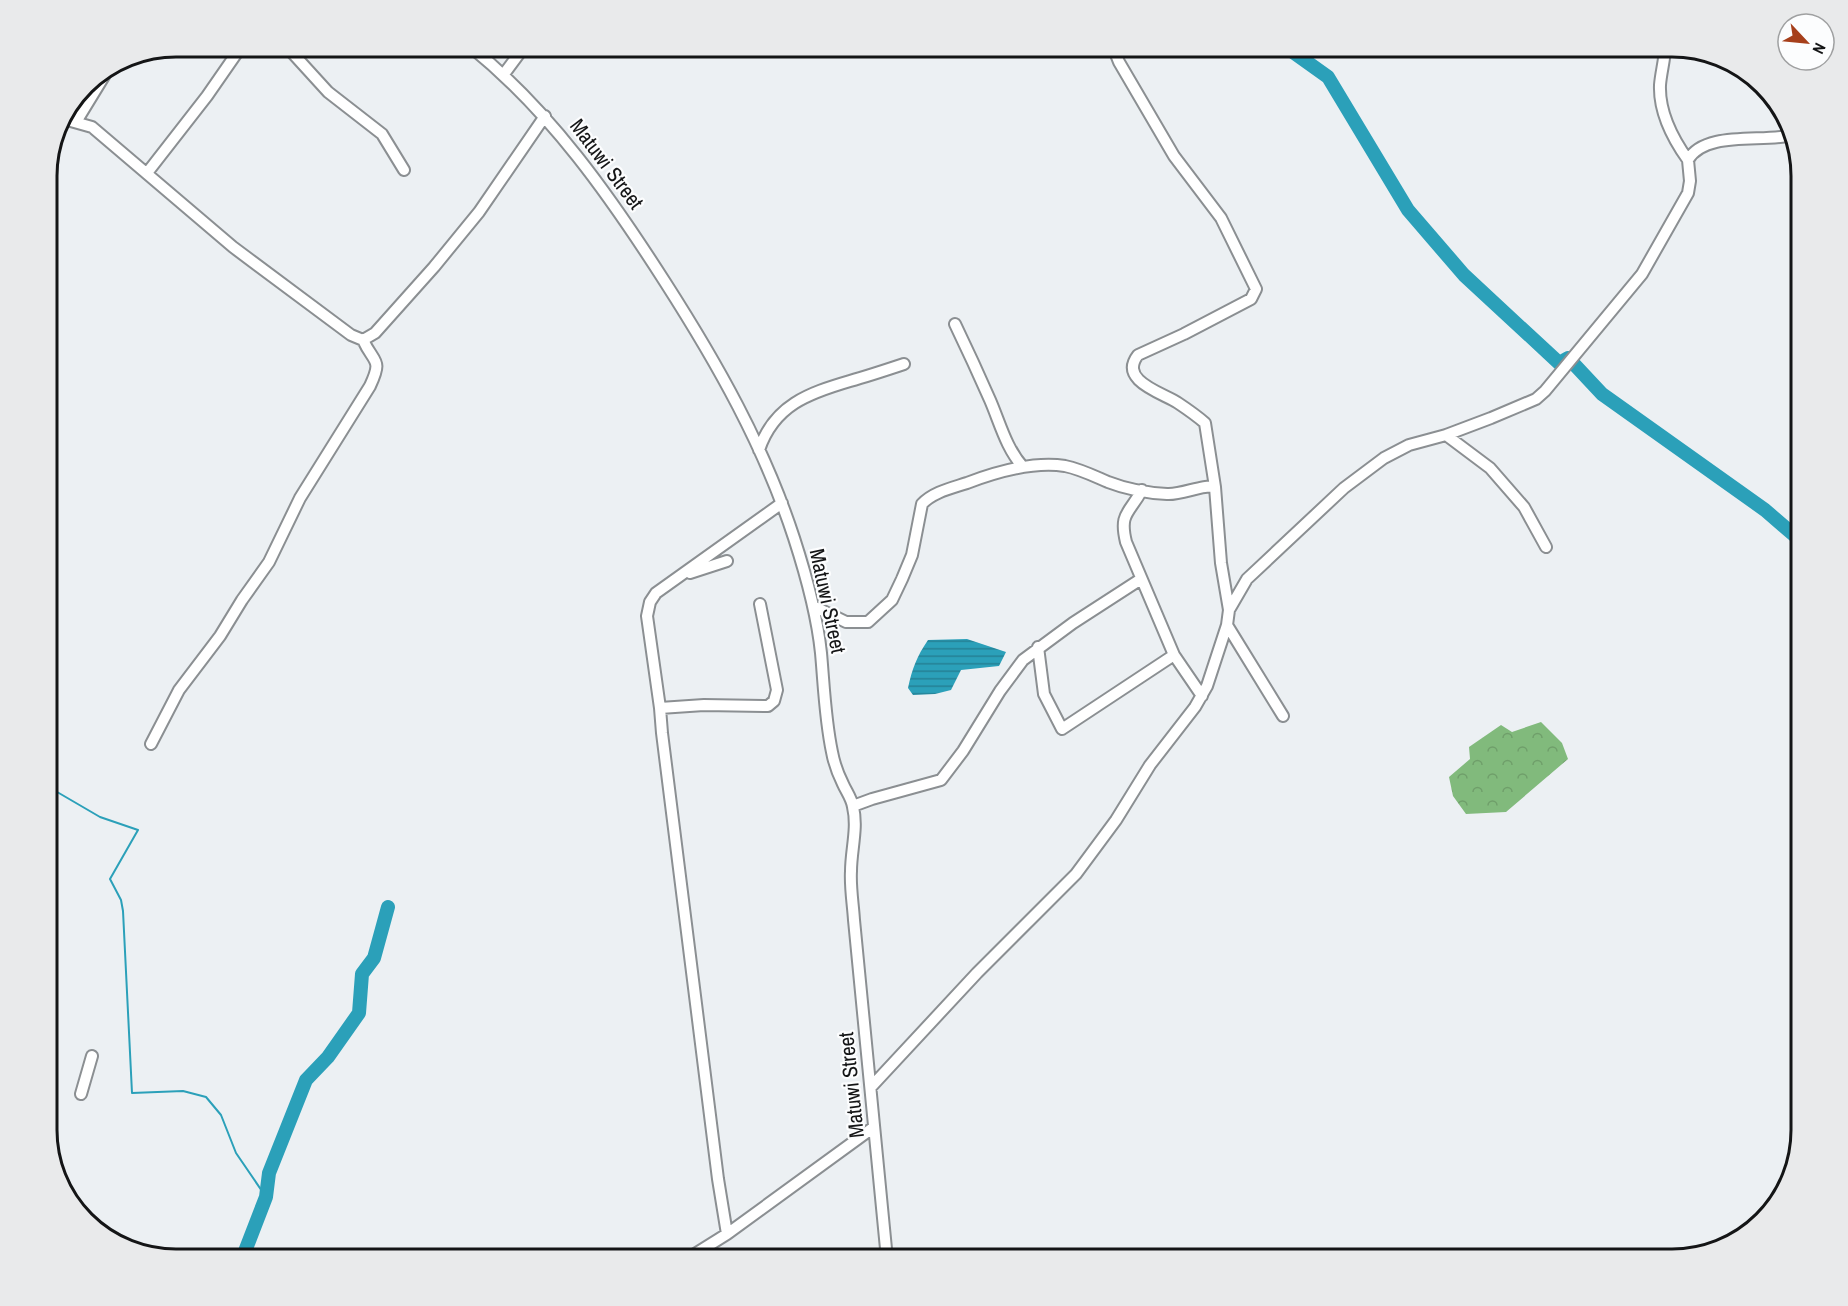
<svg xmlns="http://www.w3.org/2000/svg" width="1848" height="1306" font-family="'Archivo Narrow',sans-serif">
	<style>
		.forest { fill: url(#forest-crowns) }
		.water { fill: url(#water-rules) }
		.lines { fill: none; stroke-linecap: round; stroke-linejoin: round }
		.stream { stroke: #2ba0b9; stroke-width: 2 }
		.river { stroke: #2ba0b9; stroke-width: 14 }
		.minor-casing { stroke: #8b8f92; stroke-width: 14 }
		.minor { stroke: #fff; stroke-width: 10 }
		.labels { text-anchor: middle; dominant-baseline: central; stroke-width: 4.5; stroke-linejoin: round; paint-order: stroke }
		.street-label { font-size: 21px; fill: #141516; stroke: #fcfdfe }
		.rim { fill: none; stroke: #141516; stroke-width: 3 }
	</style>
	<defs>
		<pattern id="forest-crowns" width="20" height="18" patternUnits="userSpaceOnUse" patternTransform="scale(1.5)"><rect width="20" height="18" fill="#81ba7c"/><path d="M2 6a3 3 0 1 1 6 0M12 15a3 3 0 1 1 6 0" fill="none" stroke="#6f9f6a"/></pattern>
		<pattern id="water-rules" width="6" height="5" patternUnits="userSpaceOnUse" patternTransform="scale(1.5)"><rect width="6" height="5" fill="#2ba0b9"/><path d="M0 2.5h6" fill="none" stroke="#248195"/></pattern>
	</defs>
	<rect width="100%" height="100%" fill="#ecf0f3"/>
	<path class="forest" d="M1541,722L1562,743L1568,759L1506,812L1466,814L1453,796L1449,777L1470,759L1469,747L1501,725L1512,732Z"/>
	<path class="water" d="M967,639L1006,652L999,666L961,670L951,690L935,694L913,695L908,688C912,669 917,656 928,640Z"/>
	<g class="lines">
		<path class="stream" d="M47,784L52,789L100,817L138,830L110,879L121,900L123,911L132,1093L183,1091L206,1097L221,1115L236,1153L266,1197"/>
		<path class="river" d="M1286,47L1328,77L1408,210L1464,275L1559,363L1568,358
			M1573,363L1602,394L1765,510L1801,541
			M242,1259L266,1197L269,1173L306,1080L328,1057L359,1013L362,974L374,958L388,907"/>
		<g class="minor-casing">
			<path id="minor" d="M287,47L328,92L382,134L404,170
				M471,47C551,112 610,196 665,282C717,363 764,446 794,538C806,575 817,614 821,653C824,686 825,719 832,752C834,763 838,774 843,784C846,791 852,799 853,807C858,828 851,850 851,871C850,887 853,904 854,920L887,1259
				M1113,47L1119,62L1174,156L1221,218L1256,289L1251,299L1184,334L1138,355C1118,381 1163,393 1178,403C1187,409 1197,416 1205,423L1215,487
				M1665,47C1665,59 1661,72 1660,85C1659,111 1673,139 1688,160
				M504,74L524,47
				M60,118L92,127L233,247L351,335L363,340L375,333L434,267L479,212L545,116
				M76,122L109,68
				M147,173L207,96L241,47
				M955,324C967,349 979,375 990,400C1000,423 1006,448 1023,467
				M1446,435L1490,468L1524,507L1546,547
				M759,450C774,405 809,393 850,381C868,376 886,370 904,364
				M1142,490C1129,514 1119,513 1126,542L1174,655L1202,696
				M690,573L727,561
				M813,606L846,622H868L892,600L902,579L912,555L922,504C933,492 952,488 967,483C996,472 1034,461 1065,466C1080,469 1094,476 1108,482C1126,489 1148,493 1167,494C1182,495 1203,484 1215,487L1221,563L1229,610
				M1227,625L1283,716
				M1038,647L1044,694L1062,729L1174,655
				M660,708L704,705L768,706L774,701L777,690L760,604
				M151,744L179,690L220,636L242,600L269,562L300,498L370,386C383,358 374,364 363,340
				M853,806L872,799L941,780L963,751L1000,691L1023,660L1073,623L1141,579
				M871,1087L977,973L1076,874L1116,820L1150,765L1195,707L1207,686L1227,625L1229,610L1247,579L1344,488L1384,458L1409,445L1446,435L1491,418L1536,399L1545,391L1642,274L1688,193L1690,181L1688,160C1705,130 1764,143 1792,135
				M81,1094L92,1056
				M727,1234L718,1179L662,733L660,708L647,616L650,602L656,593L782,503
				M687,1259L727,1234L874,1127"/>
		</g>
		<use href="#minor" class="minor"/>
	</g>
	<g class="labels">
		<g class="street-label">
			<text transform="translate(607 164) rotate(53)">Matuwi Street</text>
			<text transform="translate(828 601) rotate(78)">Matuwi Street</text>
			<text transform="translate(851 1085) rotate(-96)">Matuwi Street</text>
		</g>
	</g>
	<path d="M0 0H1848V1306H0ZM176 57H1672A119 119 0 0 1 1791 176V1130A119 119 0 0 1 1672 1249H176A119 119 0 0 1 57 1130V176A119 119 0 0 1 176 57Z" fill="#e9eaeb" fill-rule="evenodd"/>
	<path class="rim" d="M176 57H1672A119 119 0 0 1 1791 176V1130A119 119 0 0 1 1672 1249H176A119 119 0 0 1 57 1130V176A119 119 0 0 1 176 57Z"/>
	<g transform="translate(1806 42) rotate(116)"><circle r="28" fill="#fcfdfe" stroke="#9fa0a1" stroke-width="1.5"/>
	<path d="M0-4.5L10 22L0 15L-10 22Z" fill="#a63f1b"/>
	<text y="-9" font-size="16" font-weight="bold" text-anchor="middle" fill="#141516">N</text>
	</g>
</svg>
